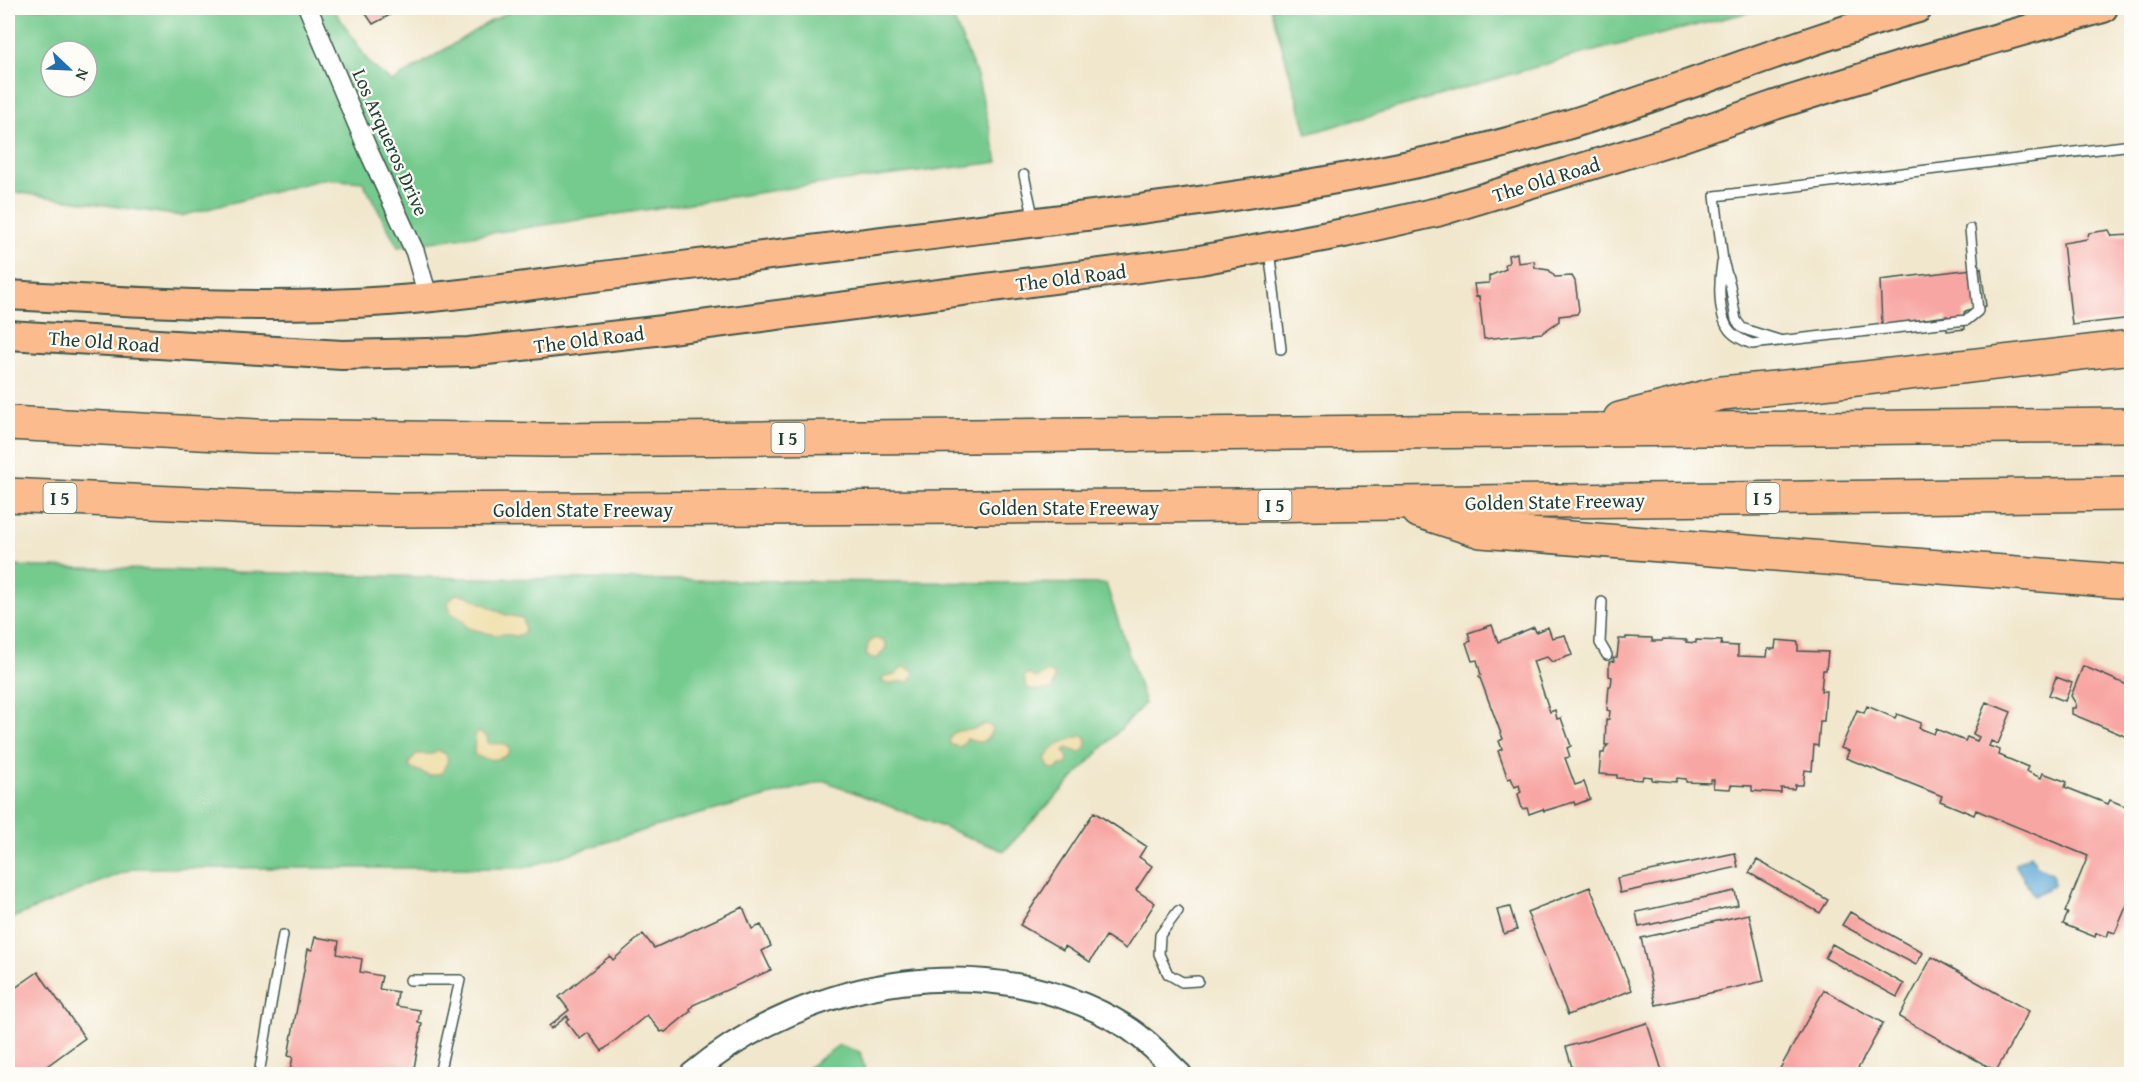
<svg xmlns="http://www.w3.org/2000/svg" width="2139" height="1082" font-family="'Gentium Book Plus',serif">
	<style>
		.green { fill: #74ca8e; stroke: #4a8461; stroke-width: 1.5; fill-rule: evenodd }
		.sand { fill: #eeda9e; stroke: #868c69; stroke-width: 1.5 }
		.water { fill: #5ea9d6; stroke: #3e7385; stroke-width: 1.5 }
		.building { fill: #f8a6a3 }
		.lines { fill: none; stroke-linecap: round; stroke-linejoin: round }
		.service-casing { stroke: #3e564b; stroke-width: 12 }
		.minor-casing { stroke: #3e564b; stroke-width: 21 }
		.tertiary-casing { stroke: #3e564b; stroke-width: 26 }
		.primary-casing { stroke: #3e564b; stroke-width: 32 }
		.motorway-casing { stroke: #3e564b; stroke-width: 36 }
		.service { stroke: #fff; stroke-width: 9 }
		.minor { stroke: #fff; stroke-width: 18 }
		.tertiary { stroke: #fff; stroke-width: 22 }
		.primary { stroke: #fbbb8d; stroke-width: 28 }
		.motorway { stroke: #fbbb8d; stroke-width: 33 }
		.labels { text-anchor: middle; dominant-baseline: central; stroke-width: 4.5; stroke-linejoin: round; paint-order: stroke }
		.shield { fill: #fdfcf7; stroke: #62766e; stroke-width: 1.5 }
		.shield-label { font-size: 18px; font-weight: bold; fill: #1f3d34 }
		.street-label { font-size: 20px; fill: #1f3d34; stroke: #fdfcf7 }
	</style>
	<rect width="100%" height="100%" fill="#fdfcf7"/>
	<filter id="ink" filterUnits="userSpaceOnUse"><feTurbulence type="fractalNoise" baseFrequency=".0167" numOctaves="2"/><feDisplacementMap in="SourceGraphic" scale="12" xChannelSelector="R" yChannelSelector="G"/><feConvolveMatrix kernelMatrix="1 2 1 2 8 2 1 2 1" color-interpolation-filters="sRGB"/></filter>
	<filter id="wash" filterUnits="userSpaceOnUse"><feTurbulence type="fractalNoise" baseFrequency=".008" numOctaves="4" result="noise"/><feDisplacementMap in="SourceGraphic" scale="24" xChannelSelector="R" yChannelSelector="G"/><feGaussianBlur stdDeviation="1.35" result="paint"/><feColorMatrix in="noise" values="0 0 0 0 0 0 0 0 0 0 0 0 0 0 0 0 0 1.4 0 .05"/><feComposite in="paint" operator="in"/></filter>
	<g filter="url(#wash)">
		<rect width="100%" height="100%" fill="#f1e7cd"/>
		<path class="green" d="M8,8H333L370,64L392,82L489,22L517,8H949L977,76L998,162L797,187L398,247L363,182L323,179L181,216L8,191ZM51,51H87V87H51Z
			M1271,8H1766L1574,56L1307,134Z
			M8,566L465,578L1106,584L1145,703L1004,851L825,781L674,821L524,868H134L8,920Z
			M839,1045L860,1052L866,1074H799Z"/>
		<path class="sand" d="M455,594L466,595L506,615L523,618L525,630L523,634L516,636L503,634L494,635L468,628L461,619L451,613L448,602Z
			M873,639H879L886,643V648L877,659L866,656L868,644Z
			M905,667L913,671L914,675L909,682H896L890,684L881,682L884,676L896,675L901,668Z
			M1046,672L1052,673L1055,678L1052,690H1032L1026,687L1024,678L1027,674L1037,678Z
			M986,724L991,726L992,729C988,744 980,744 967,739L961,747L951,745L949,740C953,729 960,731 970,730C976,729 980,725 986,724Z
			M478,732L487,736L488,743C496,746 504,739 510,749L509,753C500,762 484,761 474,754L475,735Z
			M1081,736L1086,737C1088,743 1085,749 1080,753L1067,748L1064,751L1068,758L1067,764L1060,765L1056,770L1049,768L1045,759C1054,744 1065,740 1081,736Z
			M438,750L446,754L448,760L442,773L430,776L409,767V763L416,754H432Z"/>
		<path class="water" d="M2030,855L2037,866L2052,873L2054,885L2034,896L2015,864Z"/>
		<g id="blocks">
			<path class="building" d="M362,8H403L373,24Z
				M2109,230L2112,236L2132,235V271L2128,272L2132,318L2072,325L2063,243L2087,239L2089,233Z
				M1517,253L1518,263L1534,261L1535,268L1549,270L1555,277L1572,276L1575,281L1579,310L1577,314L1559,316V321L1542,333L1484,339L1479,296L1476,297L1474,284L1489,283V276L1506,269L1505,264L1509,263L1508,255Z
				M1981,268L1986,306L1964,312L1965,329L1947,331V316L1882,325L1880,280Z
				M1492,625L1498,642L1534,627L1536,632L1548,627L1552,638L1565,635L1572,655L1552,662L1547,657L1533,661L1550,712L1555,710L1557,719L1561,718L1571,746L1567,748L1570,757L1565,758L1575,785L1584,782L1590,799L1575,805L1574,802L1544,811L1543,809L1529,814L1527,808L1522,809L1518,794L1521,792L1519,785L1515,787L1511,778L1508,779L1498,751L1502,749L1499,741L1503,739L1480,678L1479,676L1481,675L1477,660L1472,661L1466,643L1471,641L1468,633Z
				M1626,637L1652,638V641H1662L1663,639L1687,640L1686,642L1696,643V640L1722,641L1721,645L1738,646V656L1767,657L1768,649H1775L1776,640L1798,642V651L1828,652L1826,670H1823L1821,691H1826L1824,721H1820L1818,746L1814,745L1812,771L1805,770L1803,785H1795L1794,789L1781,788V793L1752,791V786L1731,785L1730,789L1713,788L1714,780H1711L1710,783L1686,782V779L1677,778L1676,782L1652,780V777L1643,776L1642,780L1617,778V775L1599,774L1601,753H1604L1605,748L1608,745H1605L1606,720L1609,719L1610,711L1607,710L1609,686H1611L1612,677L1609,676V662L1614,661L1613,658L1617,657L1619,639H1626Z
				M2083,666L2132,687V739L2072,714V708H2075L2076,704L2071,696Z
				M2056,677L2072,683L2065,701L2049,695Z
				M1986,702L2011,712L1998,744L1991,741L1989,746L2000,750L1999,755L2028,767L2026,771L2041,778L2043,773L2067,782L2065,787L2108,804L2110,800L2132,809V893L2115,933L2109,931L2107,937L2096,933L2095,937L2063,924L2068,913L2065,912L2088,856L1976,810L1974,815L1940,801L1942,796L1846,758L1849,751L1841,748L1857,710L1864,713L1867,706L1895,718L1897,714L1921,723L1919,728L1934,734L1936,729L1965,741L1967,737L1977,741L1979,737L1973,734Z
				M1094,812L1146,846L1139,857L1152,866L1136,890L1155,903L1126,949L1106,936L1090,962L1065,946L1063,950L1020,925Z
				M1735,853L1738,867L1620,893L1617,878Z
				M1757,860L1828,900L1820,913L1749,873Z
				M1590,887L1632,990L1568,1015L1527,912Z
				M1735,891L1738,905L1639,927L1636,912Z
				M743,907L752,929L761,925L771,946L762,951L771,970L693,1005L690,1009L691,1011L665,1032L663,1031L661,1032L647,1015L602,1051L588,1033L580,1039L566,1021L569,1018L567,1016L551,1029L549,1026L569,1010L559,997L610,956L613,960L643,934L654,948Z
				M1510,907L1517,930L1504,934L1497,910Z
				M1850,912L1923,953L1916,965L1842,925Z
				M1749,914L1764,981L1656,1005L1641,938Z
				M315,937L339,941L337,954L362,959L360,972L382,976L379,989L398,992L396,1006L420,1010L418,1023L422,1024L413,1074H310L290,1071L293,1057L288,1056L308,949L312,950Z
				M1832,944L1904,984L1897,997L1825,958Z
				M1932,957L2029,1011L1996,1071L1899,1017Z
				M38,972L85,1038L36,1074H9L8,993Z
				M1824,990L1883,1023L1855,1074H1777Z
				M1647,1023L1663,1074H1574L1566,1047Z"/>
		</g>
	</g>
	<g filter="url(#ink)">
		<use href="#blocks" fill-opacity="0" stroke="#3e564b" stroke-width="1.5"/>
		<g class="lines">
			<g class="service-casing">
				<path id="service" d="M1024,175L1034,220
					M1269,250L1281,349
					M1722,263C1719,281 1717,317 1731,332C1737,338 1744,341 1752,344L1967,320L1978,311L1970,229
					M1779,340L1750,331L1742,328L1736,320L1730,285L1723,261L1715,196L2132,145
					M1602,602L1600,643L1607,655
					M1178,911L1160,935L1159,954L1168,974L1182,982L1198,981
					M410,980H460L439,1074
					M259,1074L283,935"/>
			</g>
			<g class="minor-casing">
				<path id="minor" d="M308,8L369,152L415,252L428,297"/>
			</g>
			<g class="tertiary-casing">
				<path id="tertiary" d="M692,1074C808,977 992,944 1125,1026C1146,1039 1163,1058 1180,1074"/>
			</g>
			<g class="primary-casing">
				<path id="primary" d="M8,295C134,302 261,310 388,301C460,296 531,285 602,276C695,264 789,253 883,241C1080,216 1278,197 1472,151C1624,115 1768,50 1918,8
					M8,335L342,355L469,352L655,331L1200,260L1344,233L1437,212L1680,138L1775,105L1900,66L2103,8"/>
			</g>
			<g class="motorway-casing">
				<path id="motorway" d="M1620,419L1722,393L1805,385L2132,347
					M8,423L257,436L547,440L2132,425
					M8,495L254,507L398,510L1156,506L2132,494
					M1419,511L1481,531L2132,582"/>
			</g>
			<use href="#service" class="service"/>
			<use href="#minor" class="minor"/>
			<use href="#tertiary" class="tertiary"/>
			<use href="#primary" class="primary"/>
			<use href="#motorway" class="motorway"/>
		</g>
	</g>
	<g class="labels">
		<g class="shield">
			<rect x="771.5" y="423" width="33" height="30" rx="4.5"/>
			<rect x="43.5" y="483" width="33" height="30" rx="4.5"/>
			<rect x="1746.5" y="483" width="33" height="30" rx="4.5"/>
			<rect x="1258.5" y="490" width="33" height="30" rx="4.5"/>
		</g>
		<g class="shield-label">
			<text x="788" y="438">I 5</text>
			<text x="60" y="498">I 5</text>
			<text x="1763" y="498">I 5</text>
			<text x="1275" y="505">I 5</text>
		</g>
		<g class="street-label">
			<text transform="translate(391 142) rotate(66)">Los Arqueros Drive</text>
			<text transform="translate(1546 179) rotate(-17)">The Old Road</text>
			<text transform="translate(1071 277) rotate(-7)">The Old Road</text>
			<text transform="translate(589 339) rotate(-7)">The Old Road</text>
			<text transform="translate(104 341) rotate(4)">The Old Road</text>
			<text transform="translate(1555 501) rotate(-1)">Golden State Freeway</text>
			<text x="1069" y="507">Golden State Freeway</text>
			<text x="583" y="509">Golden State Freeway</text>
		</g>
	</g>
	<rect width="2139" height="1082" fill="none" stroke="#fdfcf7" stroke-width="30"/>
	<g transform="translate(69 69) rotate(113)"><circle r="28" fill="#fdfcf7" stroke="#a4b0a9" stroke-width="1.5"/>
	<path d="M0-4.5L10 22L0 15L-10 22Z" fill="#1f6fb2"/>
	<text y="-9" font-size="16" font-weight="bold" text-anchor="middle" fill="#1f3d34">N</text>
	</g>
</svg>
